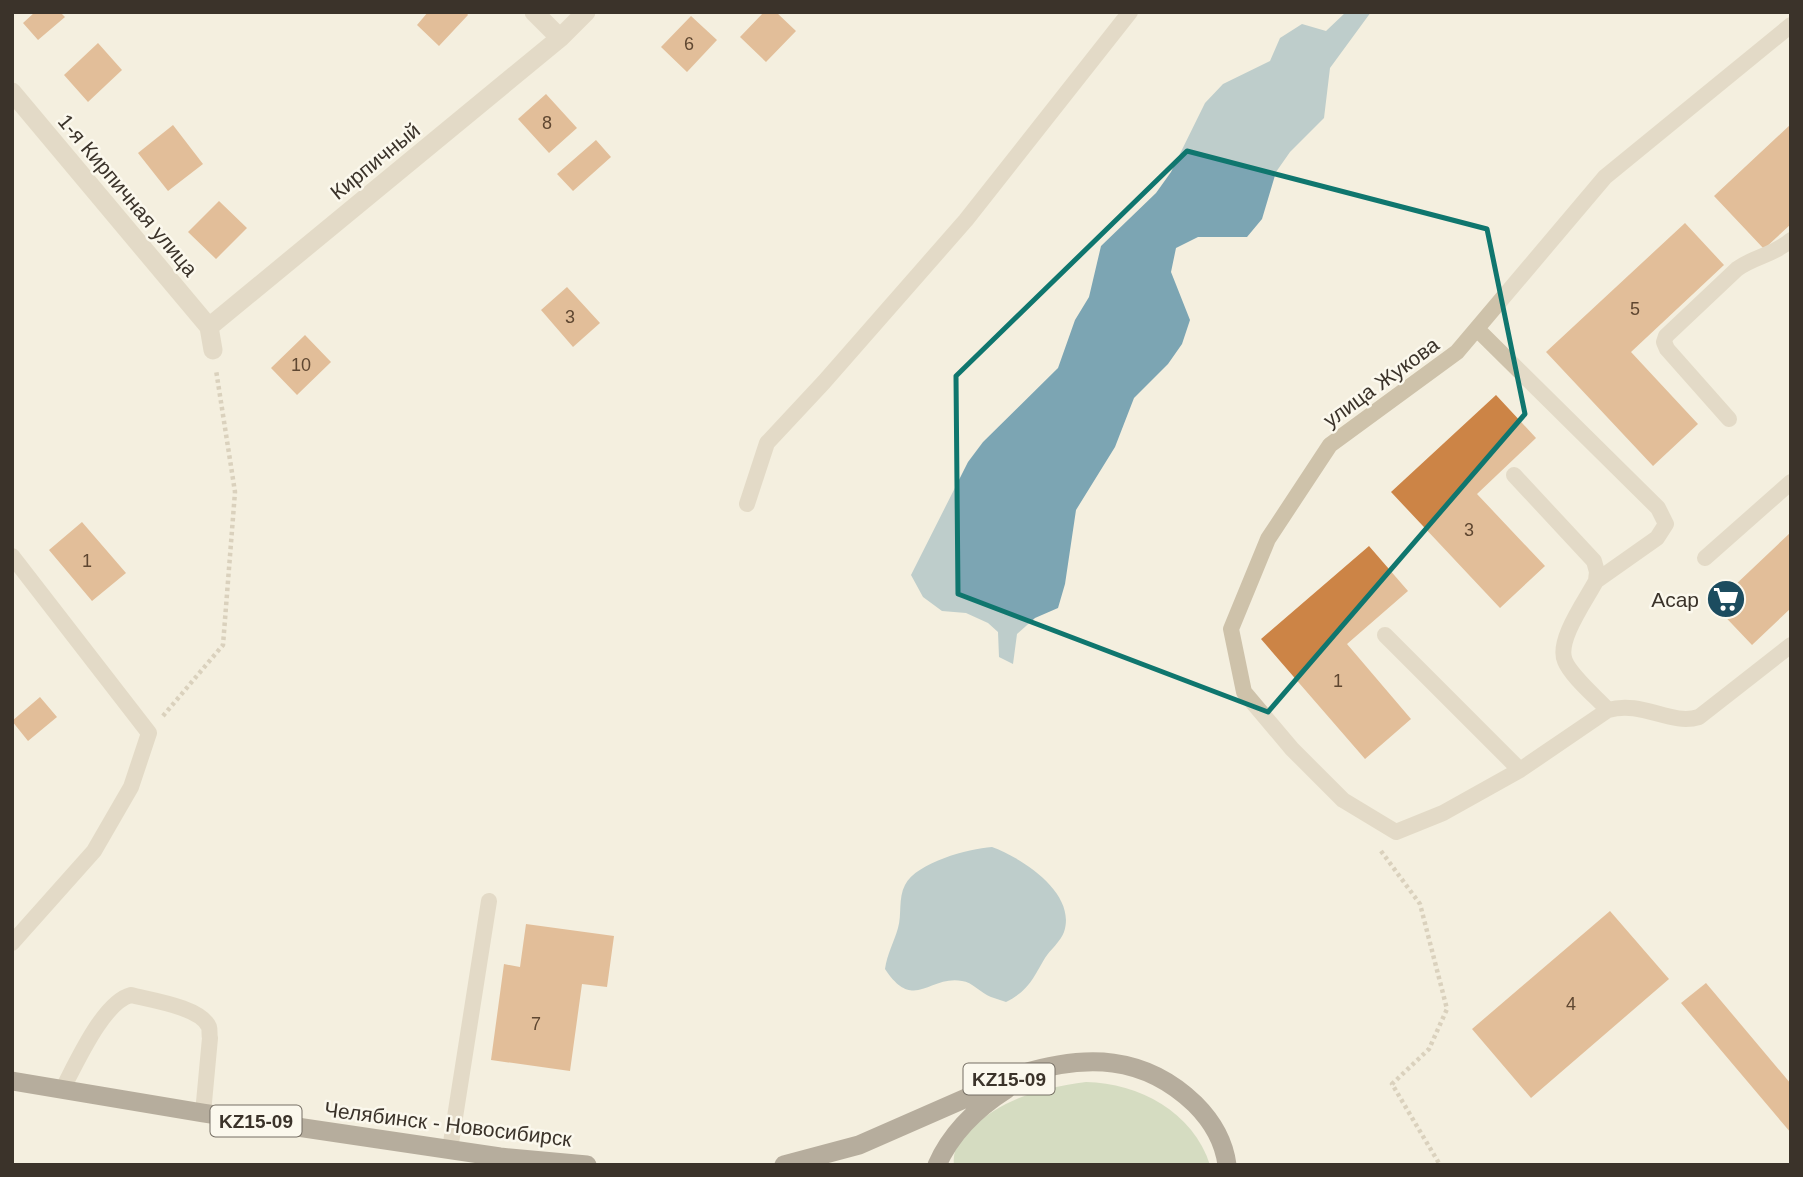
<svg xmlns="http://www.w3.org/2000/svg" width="1803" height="1177" font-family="Helvetica,sans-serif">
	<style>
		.green { fill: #afc59e }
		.water { fill: #7ca5b3 }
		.building { fill: #cc8446 }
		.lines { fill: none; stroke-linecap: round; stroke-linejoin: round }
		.path { stroke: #baad94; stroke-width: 4.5; stroke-dasharray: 3.5 3.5; stroke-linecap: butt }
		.service { stroke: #cec2aa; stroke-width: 16 }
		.minor { stroke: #cec2aa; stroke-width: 19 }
		.trunk { stroke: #6c5e4e; stroke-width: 19 }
		.marked { fill: none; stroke: #0f766e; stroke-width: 5; stroke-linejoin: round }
		.labels { text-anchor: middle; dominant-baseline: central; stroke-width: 5; stroke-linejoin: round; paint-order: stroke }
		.number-label { font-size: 18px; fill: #5f4731 }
		.shield { fill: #fbf8ed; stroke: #756e64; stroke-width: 2 }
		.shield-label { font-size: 19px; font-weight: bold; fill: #3b332a }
		.street-label { font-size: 21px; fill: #3b332a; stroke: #fbf8ed }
		.poi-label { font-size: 21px; fill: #3b332a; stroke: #fbf8ed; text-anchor: end }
	</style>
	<rect width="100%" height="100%" fill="#f4efdf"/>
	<path class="green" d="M1086,1082C1139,1083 1193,1112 1210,1165H954C952,1148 961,1139 972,1128C1004,1097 1044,1088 1086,1082Z"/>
	<path class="water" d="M1346,12H1371L1330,68L1324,118L1290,152L1276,172L1262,219L1247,237H1198L1176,248L1171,272L1190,320L1182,344L1168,364L1134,398L1115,447L1076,510L1065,584L1058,608L1035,618L1017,634L1013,664L999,657L998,632L988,623L966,613L942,611L923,597L911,575L968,462L983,442L1058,368L1075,320L1089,297L1101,246L1156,193L1171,172L1205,103L1223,84L1270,61L1280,38L1302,24L1326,31Z
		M992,847C1022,858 1077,893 1064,932C1061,941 1050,950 1045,958C1032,980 1029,990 1006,1002C1001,1000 996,999 991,997C981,993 972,982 962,981C929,975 914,1013 885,969C887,954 894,942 898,928C902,915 898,898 905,885C917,862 968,849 992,847Z"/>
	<path class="building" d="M35,12H60L65,17L38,40L23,23Z
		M428,12H466L468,15L439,46L417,25Z
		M764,12H776L796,31L766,62L740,37Z
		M691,16L717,40L687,72L661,47Z
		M98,43L122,70L88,102L64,75Z
		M546,94L577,128L549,153L518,119Z
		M1791,124V224L1764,249L1714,196Z
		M173,125L203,164L168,191L138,153Z
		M596,140L611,157L573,191L557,174Z
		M219,201L247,228L216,259L188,232Z
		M1685,223L1724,265L1631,352L1698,424L1653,466L1546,352Z
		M567,287L600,323L573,347L541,310Z
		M305,335L331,362L297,395L271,368Z
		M1496,395L1536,438L1477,494L1545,566L1500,608L1391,492Z
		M82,522L126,573L92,601L49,550Z
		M1791,532V608L1752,645L1714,605Z
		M1369,546L1408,591L1347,644L1411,719L1365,759L1261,639Z
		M40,697L57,717L28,741L12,721Z
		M1610,911L1669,979L1531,1098L1472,1029Z
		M526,924L614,936L607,987L582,984L570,1071L491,1060L504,964L520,967Z
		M1706,983L1791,1084V1133L1681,1003Z"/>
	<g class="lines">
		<path class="path" d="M163,716L223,645L235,492L216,370
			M1381,851L1420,904L1447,1009L1429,1049L1392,1084L1440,1165"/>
		<path class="service" d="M1477,329L1658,508L1666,524L1657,538L1596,581
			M1729,419L1667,349L1664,342L1666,336L1737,269C1755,256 1772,256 1791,240
			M747,504L767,443L824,382L966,220L1130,12
			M12,556L149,733L131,787L94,851L12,943
			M1705,558L1791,482
			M1385,635L1520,770L1608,710C1596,697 1571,676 1565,661C1556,641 1586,600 1596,581L1597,572L1594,561L1514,475
			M1608,710C1643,700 1670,726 1699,717L1791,645
			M1520,770L1443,813L1396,832L1343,800L1292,749L1244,692L1231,629L1268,539L1330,445L1457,352L1605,177L1791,25
			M62,1090C76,1064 103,1002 131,995C150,1000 201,1007 209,1027C210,1030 209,1034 210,1038L203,1113
			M450,1149L489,901"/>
		<path class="minor" d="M534,12L560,38
			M12,92L209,327
			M213,350L209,327L560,38L586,12"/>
		<path class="trunk" d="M12,1081L203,1113L500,1157L587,1165
			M784,1165L859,1145L1021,1074C1086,1054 1144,1055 1195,1104C1212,1121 1224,1141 1227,1165
			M937,1165C952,1131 977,1108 1007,1089"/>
	</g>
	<path d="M0 0H1803V1177H0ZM1187,151L1487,229L1525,414L1268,712L958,594L956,376Z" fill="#f4efdf" fill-opacity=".55" fill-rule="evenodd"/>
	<path class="marked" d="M1187,151L1487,229L1525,414L1268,712L958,594L956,376Z"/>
	<defs>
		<g id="supermarket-disc" transform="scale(2.0125)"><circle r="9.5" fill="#1c4c5f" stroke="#fbf8ed"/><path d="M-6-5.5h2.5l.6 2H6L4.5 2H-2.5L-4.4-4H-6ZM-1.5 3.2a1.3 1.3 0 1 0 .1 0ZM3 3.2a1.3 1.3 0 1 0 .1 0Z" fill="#fff"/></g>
	</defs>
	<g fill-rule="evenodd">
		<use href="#supermarket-disc" x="1726" y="599"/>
	</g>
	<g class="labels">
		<g class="number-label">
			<text x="689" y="44">6</text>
			<text x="547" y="123">8</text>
			<text x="1635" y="309">5</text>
			<text x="570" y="317">3</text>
			<text x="301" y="365">10</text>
			<text x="1469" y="530">3</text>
			<text x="87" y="561">1</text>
			<text x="1338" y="681">1</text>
			<text x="1571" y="1004">4</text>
			<text x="536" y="1024">7</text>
		</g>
		<g class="shield">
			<rect x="963.5" y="1063.5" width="91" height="31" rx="5"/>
			<rect x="210.5" y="1105.5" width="91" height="31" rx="5"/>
		</g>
		<g class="shield-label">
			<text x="1009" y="1079">KZ15-09</text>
			<text x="256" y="1121">KZ15-09</text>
		</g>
		<g class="street-label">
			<text transform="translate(375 161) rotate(-39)">Кирпичный</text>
			<text transform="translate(128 195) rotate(50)">1-я Кирпичная улица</text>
			<text transform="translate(1381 382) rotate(-36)">улица Жукова</text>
			<text transform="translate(448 1124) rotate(7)">Челябинск - Новосибирск</text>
		</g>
		<g class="poi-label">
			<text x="1699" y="599">Асар</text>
		</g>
	</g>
	<rect width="1803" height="1177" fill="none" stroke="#3b332a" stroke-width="28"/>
</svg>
